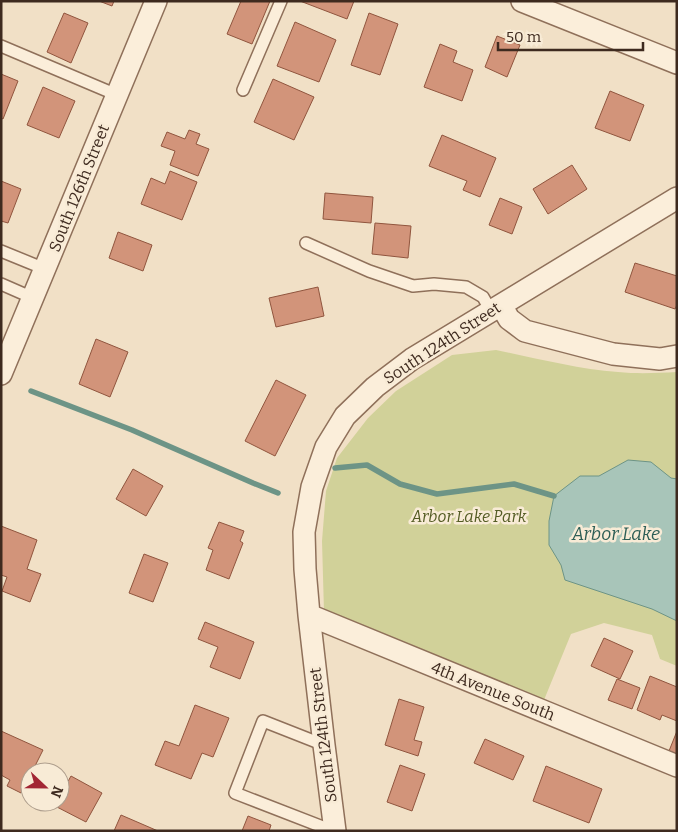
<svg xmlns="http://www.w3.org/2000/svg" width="678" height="832" font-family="Bitter,serif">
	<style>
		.green { fill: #d1d199 }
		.water { fill: #a8c5b9; stroke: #6d9486 }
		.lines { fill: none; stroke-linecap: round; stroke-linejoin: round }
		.stream { stroke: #6d9486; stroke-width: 5.5 }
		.building { fill: #d2947a; stroke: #90553e }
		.service-casing { stroke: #8f705a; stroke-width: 14 }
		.minor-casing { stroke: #8f705a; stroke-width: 24 }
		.service { stroke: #fbeeda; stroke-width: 11 }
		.minor { stroke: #fbeeda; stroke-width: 21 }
		.labels { text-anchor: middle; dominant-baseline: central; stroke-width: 5; stroke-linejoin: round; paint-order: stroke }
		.street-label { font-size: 16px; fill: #3e2a1f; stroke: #f8ebd6 }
		.park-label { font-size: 16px; font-style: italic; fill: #545c24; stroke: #f8ebd6 }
		.water-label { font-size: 18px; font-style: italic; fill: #2d5e56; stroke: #f8ebd6 }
	</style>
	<rect width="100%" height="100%" fill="#f1e0c6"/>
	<path class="green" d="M496,350C536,358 577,369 618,372C638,374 657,373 677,372V666L660,659L652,635L604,623L571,634L544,700L324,612L322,541L326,491L337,458L368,418L396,391L452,355Z"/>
	<path class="water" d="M628,460L651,462L671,478L677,479V621L652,609L565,580L561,565L549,545V521L554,496L580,476H599Z"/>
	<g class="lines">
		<path class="stream" d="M31,391L132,430L253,483L278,493
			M335,468L367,465L400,484L437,494L514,484L554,496"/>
	</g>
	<path class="building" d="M99,1H114L112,6Z
		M241,1H270L252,44L227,34Z
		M300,1H354L347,19Z
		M64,13L88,23L71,63L47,52Z
		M369,13L398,24L380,75L351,65Z
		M295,22L336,40L319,82L277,66Z
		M497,36L520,45L507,77L485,67Z
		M440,44L457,51L453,62L473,70L462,101L424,87Z
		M1,74L18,81L3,119L1,118Z
		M273,79L314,97L294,140L254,122Z
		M43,87L75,101L59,138L27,125Z
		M610,91L644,105L630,141L595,128Z
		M189,130L200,134L196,144L209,149L198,176L170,165L175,151L161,146L167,132L185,139Z
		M442,135L496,158L480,197L463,190L467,181L429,166Z
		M572,165L587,189L548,214L533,189Z
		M170,171L197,182L182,220L141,204L151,178L165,184Z
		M1,181L21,189L8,223L1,221Z
		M325,193L373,197L371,223L323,219Z
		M500,198L522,207L512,234L489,225Z
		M375,223L411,226L408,258L372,254Z
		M118,232L152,245L143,271L109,258Z
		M635,263L677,276V305L675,309L625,292Z
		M318,287L324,316L276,327L269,298Z
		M96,339L128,352L110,397L79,384Z
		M276,380L306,395L275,456L245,441Z
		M133,469L163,486L146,516L116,499Z
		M219,522L244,531L240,541L243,543L229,579L206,570L213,550L208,548Z
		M1,526L37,540L27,569L41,574L30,602L2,591L7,577L1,575Z
		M144,554L168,563L153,602L129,593Z
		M205,622L254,642L240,679L210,667L218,647L198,639Z
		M604,638L633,651L620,679L591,666Z
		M650,676L677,687V721L662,715L660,720L637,710Z
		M617,679L640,688L632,709L608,700Z
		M399,699L424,707L414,740L422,742L418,756L385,745Z
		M195,705L229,718L213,757L202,753L191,779L155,765L165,741L179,746Z
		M1,731L43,750L32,772H30V776L21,793L7,786L10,780L1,775Z
		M677,731V754L669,751Z
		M485,739L524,756L513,780L474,763Z
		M400,765L425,774L412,811L387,802Z
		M546,766L602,789L589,823L533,801Z
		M71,776L102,793L86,822L55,806L57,802H60V796Z
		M121,815L158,831H114Z
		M248,816L271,825L269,831H242Z"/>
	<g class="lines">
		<g class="service-casing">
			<path id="service" d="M1,46L117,95
				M243,90L281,1
				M306,243L369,271L413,286L434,284L466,287L483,297L491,311
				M1,251L45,269
				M1,284L33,298
				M324,745L263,721L235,793L333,831"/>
		</g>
		<g class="minor-casing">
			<path id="minor" d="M522,1L677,63
				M501,305L509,319L525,331L613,354L660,359L677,356
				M1,374L156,1
				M309,615L677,766
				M335,831L324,745L309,615L305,569L304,532L312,487L326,447L345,416L375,387L412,359L677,198"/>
		</g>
		<use href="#service" class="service"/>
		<use href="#minor" class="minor"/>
	</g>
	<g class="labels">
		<g class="street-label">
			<text transform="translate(79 188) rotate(-68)">South 126th Street</text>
			<text transform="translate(442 343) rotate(-33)">South 124th Street</text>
			<text transform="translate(493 691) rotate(22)">4th Avenue South</text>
			<text transform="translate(323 735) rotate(-97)">South 124th Street</text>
		</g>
		<g class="park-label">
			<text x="469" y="516">Arbor Lake Park</text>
		</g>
		<g class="water-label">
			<text x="616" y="534">Arbor Lake</text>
		</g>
	</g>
	<rect width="678" height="832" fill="none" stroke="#3e2a1f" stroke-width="5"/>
	<g transform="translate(45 787) rotate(112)"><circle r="24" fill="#f8ebd6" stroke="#ae9e8d"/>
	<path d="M0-4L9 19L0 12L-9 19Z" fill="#a22634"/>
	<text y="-8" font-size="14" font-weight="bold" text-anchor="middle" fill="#3e2a1f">N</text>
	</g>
	<path d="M498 42v8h145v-8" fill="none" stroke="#3e2a1f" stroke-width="2.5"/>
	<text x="506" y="42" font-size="15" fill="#3e2a1f" stroke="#f8ebd6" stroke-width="4" paint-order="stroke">50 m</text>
</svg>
